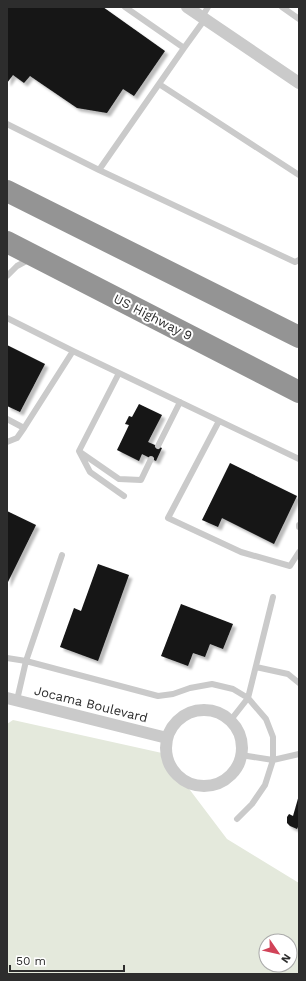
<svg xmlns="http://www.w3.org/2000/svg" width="306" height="981" font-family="'Work Sans',sans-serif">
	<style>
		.green { fill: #e4e9dc; fill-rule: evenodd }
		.building { fill: #141414; filter: url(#shadow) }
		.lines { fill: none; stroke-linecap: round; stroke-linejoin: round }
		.lane { stroke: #cacaca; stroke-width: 6 }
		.street { stroke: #cacaca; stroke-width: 12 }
		.highway { stroke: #949494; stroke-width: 22 }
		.labels { text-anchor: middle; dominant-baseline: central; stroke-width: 4; stroke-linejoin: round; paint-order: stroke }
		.street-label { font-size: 13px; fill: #2d2d2d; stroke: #fff }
	</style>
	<defs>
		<filter id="shadow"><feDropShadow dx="3.5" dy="3.5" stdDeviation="1" flood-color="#0004"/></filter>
	</defs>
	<rect width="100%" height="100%" fill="#fff"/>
	<path class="green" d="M13,720L162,753L227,839L299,883V974H7V724ZM266,941H290V965H266Z"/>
	<path class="building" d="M7,7H103L165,51L134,96L123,89L107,113L77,108L30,76L24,83L13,75L7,83Z
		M7,345L45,364L20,412L7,406Z
		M139,404L162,415L148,442L162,448L156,461L142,454L139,461L117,450L129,425L125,424L129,416L132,417Z
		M230,463L297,496L274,544L222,518L218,527L202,520Z
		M7,511L36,525L7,584Z
		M98,564L129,575L98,661L60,647L74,608L81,611Z
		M181,604L233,624L223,649L210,644L205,657L193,653L188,666L161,656Z
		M299,795V825L297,829L290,826L287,823V817L289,814L293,816Z"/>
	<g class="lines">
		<path class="lane" d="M282,7L299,19
			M202,17L208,7
			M184,48L205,19
			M159,84L299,175
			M7,124L99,170L184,48L125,7
			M99,170L295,262L299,260
			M7,276L17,266L30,259
			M7,318L73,351L299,459
			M119,373L79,451L90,472L124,496
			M7,419L24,428
			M219,421L168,518L241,552L290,566L299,552
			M7,442L17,438L24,428L73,351
			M158,446L180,402
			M80,452L119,479L141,480L151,459
			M299,525V527
			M7,658L26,661L158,696L173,694L190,688L212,684L233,689L248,698L266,719L273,737V760L265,785L252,804L237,819
			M256,667L288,674L299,683
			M17,700L26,661L62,555
			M230,721L248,698L273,597
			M241,755L273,760L299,754"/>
		<path class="street" d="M187,7L299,83
			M7,698L167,738
			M166 748a38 38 0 1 1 76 0a38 38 0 1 1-76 0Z"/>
		<path class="highway" d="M7,191L299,337
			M7,242L299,392"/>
	</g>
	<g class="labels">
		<g class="street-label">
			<text transform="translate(153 317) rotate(27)">US Highway 9</text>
			<text transform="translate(91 704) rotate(14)">Jocama Boulevard</text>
		</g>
	</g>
	<rect width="306" height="981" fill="none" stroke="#2d2d2d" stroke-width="16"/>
	<g transform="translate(278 953) rotate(124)"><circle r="19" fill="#ffffff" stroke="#ababab"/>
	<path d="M0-3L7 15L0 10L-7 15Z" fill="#d14358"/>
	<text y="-6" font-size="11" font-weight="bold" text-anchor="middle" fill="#2d2d2d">N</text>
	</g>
	<path d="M10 965v6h114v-6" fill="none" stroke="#2d2d2d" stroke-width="2"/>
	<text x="16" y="965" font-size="12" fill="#2d2d2d" stroke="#ffffff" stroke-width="3" paint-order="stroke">50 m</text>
</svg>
